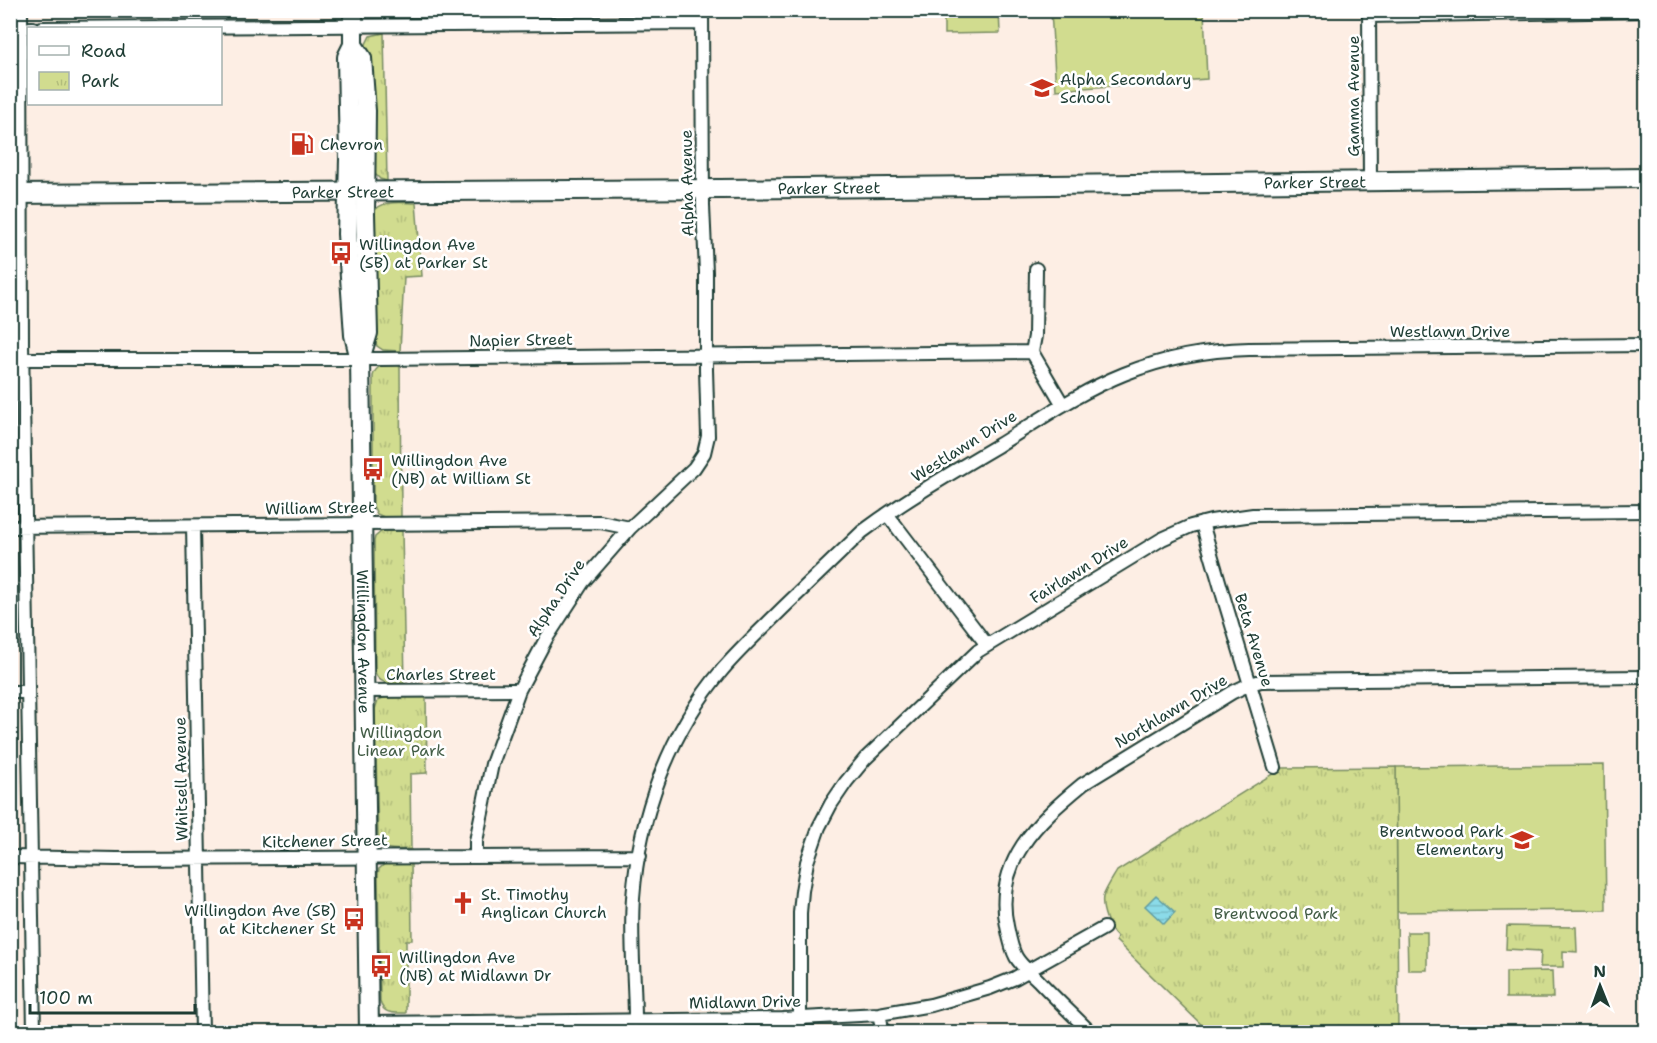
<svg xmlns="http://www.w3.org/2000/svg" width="1657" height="1043" font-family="'Shantell Sans',sans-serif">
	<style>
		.grass { fill: #d1dc8f; stroke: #788c62; stroke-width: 1.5 }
		.park { fill: url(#park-tufts); stroke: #788c62; stroke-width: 1.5 }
		.water { fill: url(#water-rules); stroke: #609ca1; stroke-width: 1.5 }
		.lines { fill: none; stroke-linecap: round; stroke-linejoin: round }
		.street-casing { stroke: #1f3d34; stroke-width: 16 }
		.secondary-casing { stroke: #1f3d34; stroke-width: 22 }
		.street { stroke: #fff; stroke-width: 12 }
		.secondary { stroke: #fff; stroke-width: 18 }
		.labels { text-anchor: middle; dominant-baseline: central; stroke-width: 5; stroke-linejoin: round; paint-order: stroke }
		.poi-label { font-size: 16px; fill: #1f3d34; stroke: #fff; text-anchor: start }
		.street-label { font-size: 16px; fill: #1f3d34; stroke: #fff }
		.park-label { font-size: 16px; fill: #435d46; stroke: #fff }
	</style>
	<defs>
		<pattern id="park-tufts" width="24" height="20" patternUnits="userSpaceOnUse" patternTransform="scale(1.5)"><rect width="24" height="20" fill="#d1dc8f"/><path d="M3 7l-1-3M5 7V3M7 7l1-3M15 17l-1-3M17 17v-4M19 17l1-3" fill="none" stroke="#b3be7c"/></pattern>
		<pattern id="water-rules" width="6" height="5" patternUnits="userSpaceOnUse" patternTransform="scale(1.5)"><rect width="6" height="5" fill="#8bdbe9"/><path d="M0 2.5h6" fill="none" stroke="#78bdc8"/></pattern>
	</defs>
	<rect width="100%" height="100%" fill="#fdeee4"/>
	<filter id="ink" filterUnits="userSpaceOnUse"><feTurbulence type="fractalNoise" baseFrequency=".0167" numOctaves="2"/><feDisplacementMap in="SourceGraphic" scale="12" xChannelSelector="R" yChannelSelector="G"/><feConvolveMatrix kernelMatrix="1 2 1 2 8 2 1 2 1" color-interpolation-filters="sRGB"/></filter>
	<g filter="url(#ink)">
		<path class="grass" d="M944,11H999L1000,33L944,34Z
			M1051,11H1204L1207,79L1056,90Z
			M1604,765L1606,910L1397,912L1396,767Z
			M1407,932H1427V970H1408Z"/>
		<path class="park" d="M384,33L387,181L380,179L374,173L371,103L366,44L370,36Z
			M416,203L422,276L404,277L400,351L383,350L377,346L375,340L376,281L373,213C381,199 402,203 416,203Z
			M400,365L401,517H384L377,514L373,506V376C376,363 388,365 400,365Z
			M382,531H402L405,683C393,683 379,686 375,672L374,541L375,537Z
			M386,697H426L427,773L410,774L411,849C399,849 383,853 378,840L375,709L378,700Z
			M1396,767L1398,1032H1209L1116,941L1117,937C1109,930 1101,908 1103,897C1105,890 1113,878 1117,871L1282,768Z
			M386,863H411L412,940H406V1013C394,1013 384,1015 380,1002L378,874L379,869Z
			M1507,926L1576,927L1577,952L1563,951V967H1540L1541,951L1506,949Z
			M1552,971L1553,998H1506V972Z"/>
		<path class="water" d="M1156,895L1175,912L1164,924L1145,906Z"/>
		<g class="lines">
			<g class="street-casing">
				<path id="street" d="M21,10L22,343L34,1032
					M1369,10L1370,181
					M1369,16L1646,11
					M30,28H33
					M42,28L702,23
					M1036,269L1035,336L1032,352L1063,405
					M10,359H382L1032,352
					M887,514L987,645
					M1202,523L1225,602L1275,767
					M193,526L202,1032
					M10,527L600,522L630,528
					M364,691L519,690
					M10,692H27
					M476,855V841L492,764L519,690L546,639L583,582L630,528L694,468L704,453L708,436L706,370V272L703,206L702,10
					M10,857L116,859L640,856
					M879,1014L883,1032
					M635,1021C635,980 630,939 633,898C639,816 669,732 723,669C742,647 763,628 783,608C810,582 836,557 862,532C905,500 951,473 997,446C1038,421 1079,392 1124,374C1164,358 1206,350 1249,349L1646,345
					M369,1023L783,1019L879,1014L931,1005L990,988L1015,978L1104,928
					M800,1032V913L802,891L807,862L819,827L831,804L846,782L865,759L978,651L1162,539L1191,526L1211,521L1253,515L1646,511
					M1090,1032C1073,1015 1055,998 1038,980C1031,973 1021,966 1016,957C1011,948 1009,936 1007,926C993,862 1038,821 1083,784L1233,692L1250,684L1261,681L1646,677"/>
			</g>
			<g class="secondary-casing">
				<g id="secondary">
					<path id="s1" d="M353,10V45L347,57L349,159L347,234L354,335L360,359L369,1032"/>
					<path d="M353,45L362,58L366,111L365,214L368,333L360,359"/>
					<path id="s2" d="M10,194L720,189L1646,178"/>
				</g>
			</g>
			<use href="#street" class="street"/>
			<use href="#secondary" class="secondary"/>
		</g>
	</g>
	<defs>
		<g id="school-bare" transform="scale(1.8)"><path d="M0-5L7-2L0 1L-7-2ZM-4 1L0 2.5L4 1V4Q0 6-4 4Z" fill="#c8321e" stroke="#fff" stroke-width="2.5" paint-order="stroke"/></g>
		<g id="fuel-bare" transform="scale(1.8)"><path d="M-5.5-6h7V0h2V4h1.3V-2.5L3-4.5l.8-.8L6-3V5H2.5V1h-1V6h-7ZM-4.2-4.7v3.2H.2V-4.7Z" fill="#c8321e" stroke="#fff" stroke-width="2.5" paint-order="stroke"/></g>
		<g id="bus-bare" transform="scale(1.8)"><path d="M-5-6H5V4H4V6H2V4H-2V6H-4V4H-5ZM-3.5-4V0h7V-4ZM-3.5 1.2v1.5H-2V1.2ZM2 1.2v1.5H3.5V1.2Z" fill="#c8321e" stroke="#fff" stroke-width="2.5" paint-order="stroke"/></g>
		<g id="church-bare" transform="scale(1.8)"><path d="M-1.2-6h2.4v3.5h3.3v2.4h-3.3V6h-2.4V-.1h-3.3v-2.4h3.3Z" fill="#c8321e" stroke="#fff" stroke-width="2.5" paint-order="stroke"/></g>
	</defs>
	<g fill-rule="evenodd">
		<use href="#school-bare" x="1042" y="88"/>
		<use href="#fuel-bare" x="302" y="144"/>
		<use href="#bus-bare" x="341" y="253"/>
		<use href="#bus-bare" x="373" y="469"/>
		<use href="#school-bare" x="1522" y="840"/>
		<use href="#church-bare" x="463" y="903"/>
		<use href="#bus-bare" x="354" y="919"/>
		<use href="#bus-bare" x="381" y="966"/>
	</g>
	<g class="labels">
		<g class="poi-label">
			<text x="1060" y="79">Alpha Secondary<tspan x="1060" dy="18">School</tspan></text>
			<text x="320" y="144">Chevron</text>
			<text x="359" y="244">Willingdon Ave<tspan x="359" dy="18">(SB) at Parker St</tspan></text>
			<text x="391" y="460">Willingdon Ave<tspan x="391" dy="18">(NB) at William St</tspan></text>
			<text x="1504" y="831" text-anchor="end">Brentwood Park<tspan x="1504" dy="18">Elementary</tspan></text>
			<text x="481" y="894">St. Timothy<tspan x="481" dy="18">Anglican Church</tspan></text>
			<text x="336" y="910" text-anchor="end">Willingdon Ave (SB)<tspan x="336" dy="18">at Kitchener St</tspan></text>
			<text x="399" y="957">Willingdon Ave<tspan x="399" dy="18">(NB) at Midlawn Dr</tspan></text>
		</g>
		<g class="street-label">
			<text transform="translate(1353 96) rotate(-90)">Gamma Avenue</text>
			<text stroke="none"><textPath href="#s2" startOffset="1305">Parker Street</textPath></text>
			<text transform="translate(687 183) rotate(-91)">Alpha Avenue</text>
			<text stroke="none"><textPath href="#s2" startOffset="819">Parker Street</textPath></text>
			<text stroke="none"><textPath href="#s2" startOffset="333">Parker Street</textPath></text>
			<text x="1450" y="331">Westlawn Drive</text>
			<text transform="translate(521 340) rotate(-1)">Napier Street</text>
			<text transform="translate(964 446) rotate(-32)">Westlawn Drive</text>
			<text transform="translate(320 508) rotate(-1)">William Street</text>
			<text transform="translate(1079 570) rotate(-32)">Fairlawn Drive</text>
			<text transform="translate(556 598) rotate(-56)">Alpha Drive</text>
			<text transform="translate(1254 640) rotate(73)">Beta Avenue</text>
			<text stroke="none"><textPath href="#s1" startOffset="634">Willingdon Avenue</textPath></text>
			<text x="441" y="674">Charles Street</text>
			<text transform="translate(1171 711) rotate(-31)">Northlawn Drive</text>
			<text transform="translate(181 779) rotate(-91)">Whitsell Avenue</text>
			<text transform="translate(325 841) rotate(-1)">Kitchener Street</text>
			<text transform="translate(745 1002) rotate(-1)">Midlawn Drive</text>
		</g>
		<g class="park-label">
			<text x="401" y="732">Willingdon<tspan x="401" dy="18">Linear Park</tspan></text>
			<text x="1276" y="913">Brentwood Park</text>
		</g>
	</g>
	<rect width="1657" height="1043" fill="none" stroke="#fff" stroke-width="36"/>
	<rect x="18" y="18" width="1621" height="1007" fill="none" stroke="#1f3d34" stroke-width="2" filter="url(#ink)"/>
	<rect x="27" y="27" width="195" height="78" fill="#ffffff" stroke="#a5b1ae" stroke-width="1.5"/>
	<rect x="39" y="46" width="30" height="9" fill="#ffffff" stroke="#a5b1ae" stroke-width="1.5"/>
	<text x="81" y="57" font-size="18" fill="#1f3d34">Road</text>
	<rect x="39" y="72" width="30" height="18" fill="url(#park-tufts)" stroke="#a5b1ae" stroke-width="1.5"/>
	<text x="81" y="87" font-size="18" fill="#1f3d34">Park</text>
	<g transform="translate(1600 986) rotate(359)" stroke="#ffffff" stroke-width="4.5" paint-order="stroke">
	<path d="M0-4.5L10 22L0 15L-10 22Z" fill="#1f3d34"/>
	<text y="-9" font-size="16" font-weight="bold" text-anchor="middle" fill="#1f3d34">N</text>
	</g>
	<path d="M30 1004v9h165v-9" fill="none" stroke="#1f3d34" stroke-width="3"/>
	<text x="39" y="1004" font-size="18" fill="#1f3d34" stroke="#ffffff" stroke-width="4.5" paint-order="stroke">100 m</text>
</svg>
